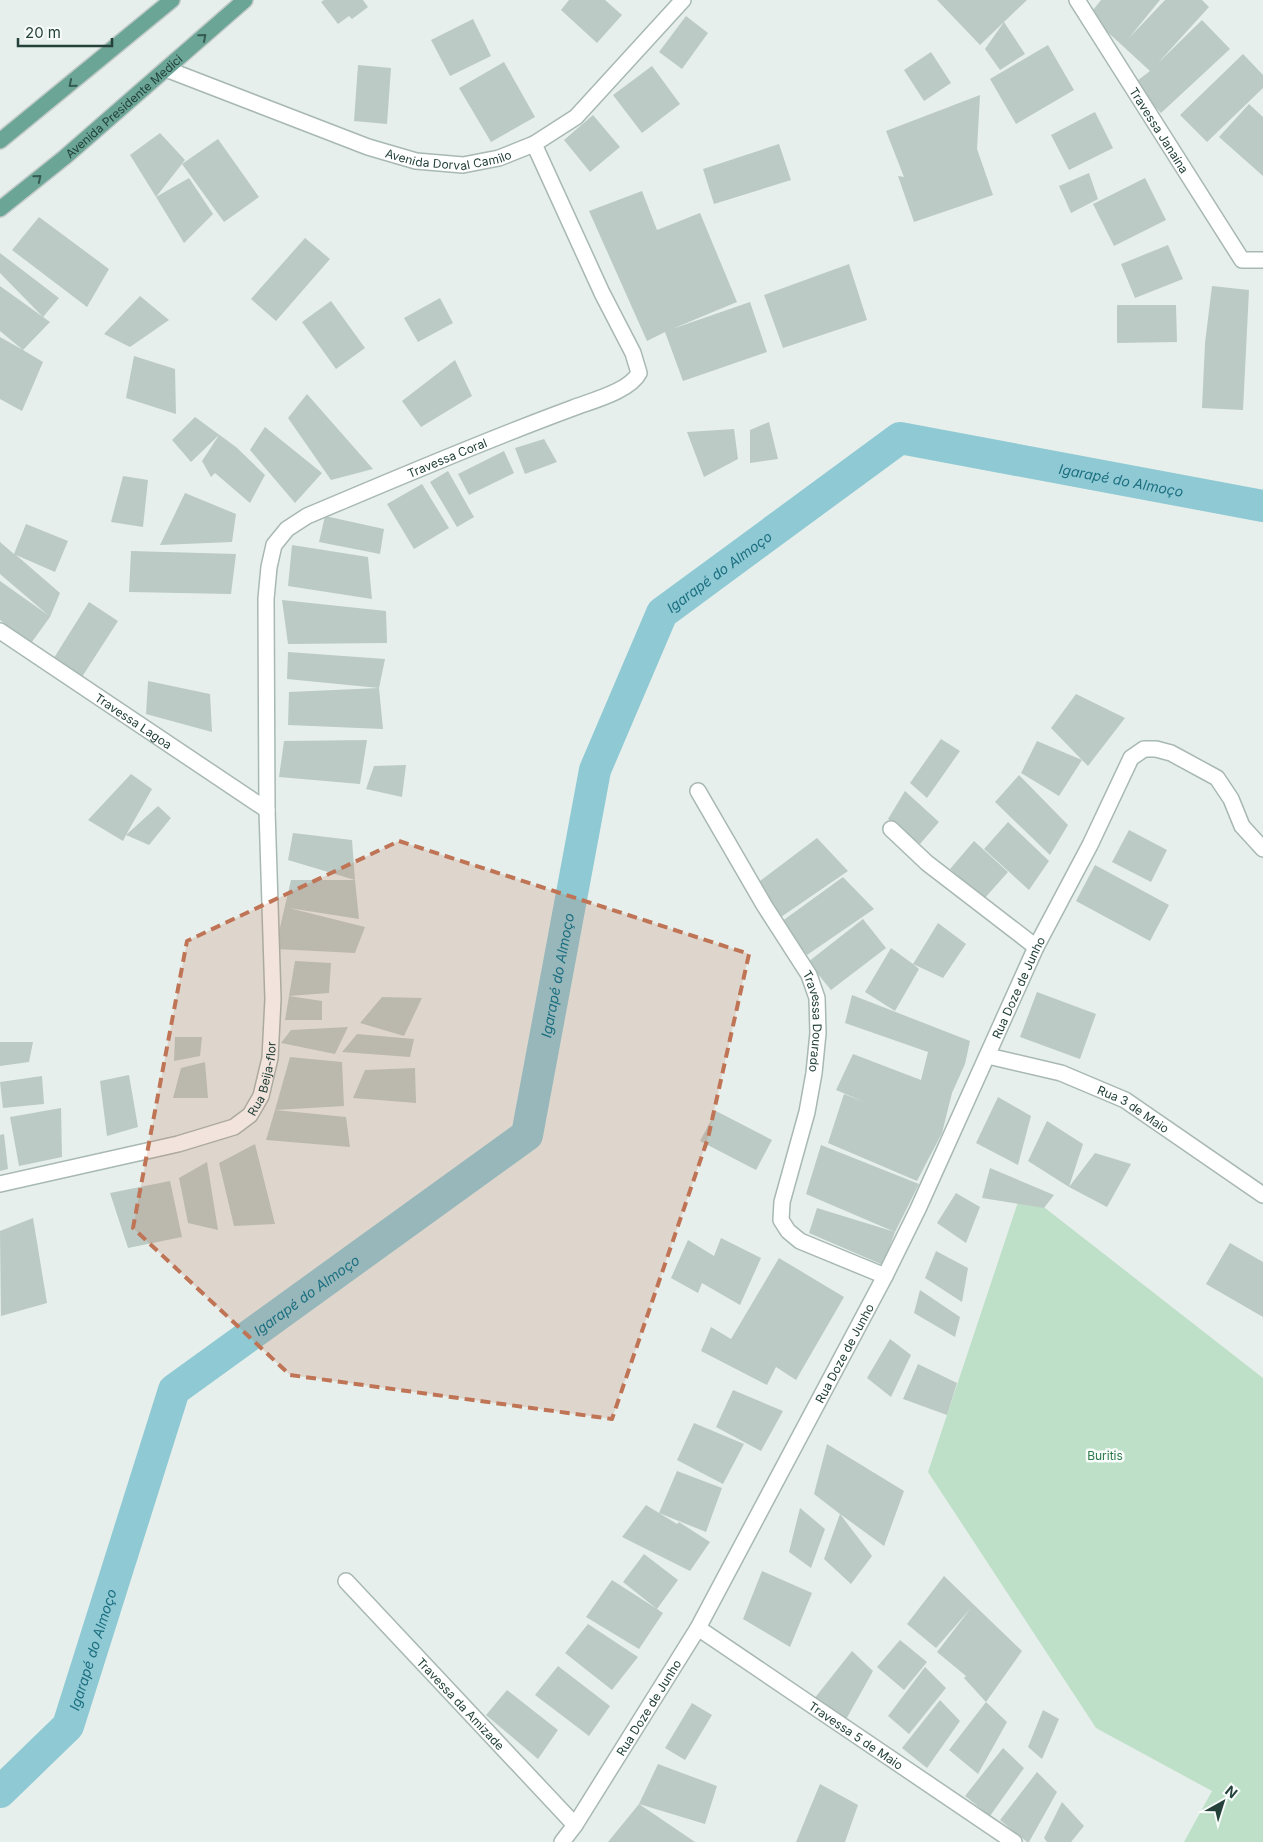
<svg xmlns="http://www.w3.org/2000/svg" width="1263" height="1842" font-family="Inter,sans-serif">
	<style>
		.green { fill: #bfe0c8 }
		.lines { fill: none; stroke-linecap: round; stroke-linejoin: round }
		.canal { stroke: #8ec9d4; stroke-width: 32 }
		.building { fill: #bbcac4 }
		.street-casing { stroke: #a8b8b2; stroke-width: 18 }
		.primary-casing { stroke: #c2cac8; stroke-width: 18 }
		.street { stroke: #fff; stroke-width: 15 }
		.primary { stroke: #6aa596; stroke-width: 15 }
		.oneway { stroke: #365b51 }
		.marked { fill: #c07456; fill-opacity: 0.2; stroke: #c07456; stroke-width: 4; stroke-dasharray: 10 6; stroke-linejoin: round }
		.labels { text-anchor: middle; dominant-baseline: central; stroke-width: 5; stroke-linejoin: round; paint-order: stroke }
		.street-label { font-size: 12px; fill: #24423a; stroke: #f7fbf9 }
		.park-label { font-size: 12px; fill: #2d7a4b; stroke: #f7fbf9 }
		.water-label { font-size: 14px; font-style: italic; fill: #1c6f80; stroke: #f7fbf9 }
	</style>
	<rect width="100%" height="100%" fill="#e6efeb"/>
	<path class="green" d="M1022,1190L1263,1378V1842H1184L1212,1791L1096,1728L928,1472Z"/>
	<g class="lines">
		<path class="canal" id="s1" d="M0,1792L68,1726L174,1390L527,1135L595,770L662,613L900,438L1263,506"/>
	</g>
	<path class="building" d="M324,0H363L368,7L352,19L349,16L338,24L321,2Z
		M569,0H605L622,15L597,43L561,10Z
		M937,0H1027L980,45Z
		M1101,0H1160L1129,38L1165,0H1202L1209,7L1158,63L1202,20L1230,49L1161,113L1133,84L1150,71L1089,15Z
		M686,16L708,33L682,69L659,52Z
		M473,19L491,56L450,76L431,40Z
		M1004,22L1025,54L1000,70L985,49Z
		M1048,45L1074,90L1016,124L990,79Z
		M931,52L951,83L924,101L904,70Z
		M1243,54L1263,75V88L1207,142L1180,115Z
		M504,62L535,117L491,142L459,88Z
		M358,65L391,68L387,124L354,121Z
		M652,66L680,104L642,133L613,95Z
		M980,95L977,149L993,195L914,222L898,176L904,177L886,131Z
		M1249,104L1263,117V176L1219,137Z
		M1095,112L1113,148L1069,170L1051,135Z
		M593,115L620,147L590,172L564,140Z
		M160,133L185,160L156,197L130,155Z
		M218,139L259,197L224,222L182,164Z
		M779,144L791,180L714,204L703,169Z
		M1089,173L1098,199L1071,213L1059,186Z
		M189,178L213,214L184,243L156,197Z
		M1145,178L1166,220L1114,246L1093,204Z
		M642,191L657,230L700,213L737,302L672,329L750,302L767,352L683,381L665,332L647,341L589,211Z
		M39,217L109,269L87,307L12,250Z
		M305,238L330,259L276,321L251,299Z
		M1168,245L1183,279L1135,298L1121,264Z
		M0,253L59,298L43,317L0,273Z
		M849,264L867,320L783,348L764,295Z
		M0,286L50,322L23,350L43,362L22,411L0,399V337L23,350L0,331Z
		M1212,286L1249,290L1243,410L1202,408L1205,343Z
		M140,296L169,320L130,347L104,334Z
		M440,298L453,323L418,342L404,318Z
		M331,301L365,348L336,369L302,322Z
		M1117,305H1176L1177,342L1117,343Z
		M134,356L175,369L176,414L126,398Z
		M455,360L472,396L421,427L402,401Z
		M307,394L373,469L331,480L288,418Z
		M195,417L236,447L265,475L250,503L215,473L211,477L202,461L219,435L191,462L172,440Z
		M769,422L778,459L750,463V430Z
		M265,427L322,473L295,503L250,450Z
		M734,429L738,459L704,477L687,432Z
		M544,439L557,462L525,474L515,448Z
		M504,451L514,473L469,495L458,474Z
		M448,471L474,517L457,527L430,482Z
		M123,476L148,480L143,527L111,522Z
		M422,484L449,528L414,549L387,504Z
		M185,493L236,514L232,542L160,545Z
		M325,516L384,529L380,554L319,542Z
		M26,524L68,541L55,572L16,555L60,593L50,617L29,646L0,620V581L48,615L0,574V542L14,554Z
		M292,545L368,557L372,599L288,586Z
		M131,551L236,554L231,594L129,592Z
		M282,600L386,611L387,643L288,644Z
		M89,602L118,621L80,680L52,661Z
		M288,652L385,659L379,688L287,679Z
		M148,681L210,694L212,732L146,714Z
		M379,688L383,729L288,725L289,692Z
		M1076,694L1125,718L1088,766L1082,760L1059,796L1021,773L1037,741L1082,760L1051,728Z
		M941,739L960,751L927,798L910,783Z
		M367,740L360,784L279,777L284,741Z
		M406,765L402,797L366,789L374,766Z
		M131,774L152,789L126,835L158,806L171,818L149,845L126,835L123,841L88,820Z
		M1019,775L1068,825L1050,855L995,802Z
		M905,791L939,822L920,844L888,819Z
		M1008,822L1049,861L1029,890L984,849Z
		M1129,830L1167,850L1151,882L1112,862Z
		M293,833L352,840L355,880L288,860Z
		M817,838L848,871L781,917L756,884Z
		M974,841L1008,872L984,899L950,869Z
		M1095,865L1169,905L1150,941L1076,901Z
		M843,877L874,909L807,955L781,922Z
		M291,880H355L359,919L289,908L365,927L355,953L275,949Z
		M863,919L886,948L831,990L808,962Z
		M938,923L966,944L943,978L913,964L919,969L895,1011L865,992L891,948L913,964Z
		M295,961L331,963L329,993L289,996L322,1001V1020H285L289,996Z
		M1037,992L1096,1014L1080,1059L1020,1037Z
		M852,995L970,1041L965,1064L952,1093L942,1133L917,1181L828,1143L844,1094L867,1103L836,1090L853,1054L921,1080L928,1052L845,1023Z
		M382,997L422,998L404,1036L360,1023Z
		M348,1027L335,1054L281,1043L291,1030Z
		M357,1034L414,1039L410,1057L342,1052Z
		M175,1037H202L200,1056L174,1061Z
		M0,1042H33L29,1062L0,1066Z
		M290,1057L342,1062L344,1106L275,1110Z
		M205,1062L208,1098H173L181,1068Z
		M415,1068L416,1103L353,1098L365,1070Z
		M129,1075L138,1127L107,1136L100,1081Z
		M42,1076L44,1104L3,1108L0,1082Z
		M998,1097L1031,1116L1018,1165L976,1143Z
		M61,1108L62,1157L19,1166L10,1117Z
		M275,1110L346,1117L350,1147L266,1140Z
		M716,1111L772,1140L756,1170L700,1141Z
		M1047,1121L1083,1144L1069,1187L1028,1161Z
		M4,1134L8,1169L0,1171V1135Z
		M255,1144L275,1224L234,1226L219,1163Z
		M821,1145L919,1184L895,1232L883,1265L809,1233L817,1208L895,1232L806,1194Z
		M1095,1153L1131,1164L1107,1207L1069,1187Z
		M207,1162L218,1230L188,1223L179,1178Z
		M990,1168L1054,1195L1044,1208L982,1198Z
		M170,1181L182,1237L128,1248L110,1193Z
		M956,1193L980,1207L966,1243L937,1223Z
		M33,1218L47,1303L1,1316L0,1231Z
		M721,1238L761,1258L740,1305L702,1283L698,1293L671,1278L688,1240L714,1256Z
		M1230,1243L1263,1262V1317L1206,1284Z
		M936,1251L968,1268L962,1302L925,1278Z
		M779,1258L844,1297L796,1380L776,1367L767,1385L701,1351L711,1327L731,1339Z
		M920,1290L960,1317L955,1337L914,1313Z
		M890,1339L911,1355L891,1397L867,1378Z
		M918,1364L957,1383L947,1415L903,1399Z
		M733,1390L783,1411L761,1451L716,1427Z
		M694,1423L744,1444L723,1484L677,1460Z
		M827,1444L904,1491L884,1546L840,1514L872,1556L851,1584L824,1559L840,1514L814,1494Z
		M677,1471L722,1488L706,1532L659,1513L677,1524L679,1522L710,1542L690,1571L622,1537L646,1505L659,1513Z
		M800,1508L825,1529L811,1568L789,1552Z
		M644,1554L678,1580L657,1609L663,1613L639,1649L586,1617L612,1580L657,1609L623,1582Z
		M762,1571L812,1593L790,1647L743,1619Z
		M944,1576L1022,1651L986,1702L964,1678L966,1676L937,1652L971,1608L936,1648L907,1624Z
		M588,1624L638,1657L612,1690L565,1653Z
		M900,1640L927,1662L904,1690L877,1667Z
		M852,1651L873,1671L844,1723L814,1699Z
		M558,1666L610,1706L589,1736L535,1695Z
		M925,1667L946,1688L909,1734L888,1716Z
		M507,1690L558,1730L538,1759L486,1715Z
		M940,1700L960,1721L927,1768L902,1748Z
		M986,1702L1007,1722L978,1774L949,1750Z
		M692,1703L712,1715L685,1760L665,1748Z
		M1043,1710L1059,1719L1042,1759L1028,1747Z
		M1003,1748L1024,1768L990,1816L965,1796Z
		M658,1764L717,1786L705,1824L639,1804L695,1842H608L639,1804Z
		M1037,1772L1057,1792L1029,1842H1027L1000,1820Z
		M820,1784L858,1805L845,1842H796Z
		M1062,1802L1084,1826L1071,1842H1047L1044,1838Z"/>
	<g class="lines">
		<g class="street-casing">
			<g id="street">
				<path id="s2" d="M1077,0L1242,260H1263"/>
				<path id="s3" d="M166,69L368,147L416,161L463,165L499,158L534,144L576,117L683,0"/>
				<path id="s4" d="M0,631L267,810"/>
				<path id="s5" d="M698,791L764,905L809,975L817,998L818,1033L814,1073L807,1112L782,1202L781,1220L788,1231L800,1241L885,1276"/>
				<path d="M891,829L927,863L1036,947"/>
				<path id="s6" d="M988,1056L1061,1073L1125,1100L1263,1195"/>
				<path id="s7" d="M0,1184L178,1144L234,1127L250,1115L261,1096L270,1058L273,999L267,810L266,599L269,567L274,545L287,529L307,516C395,479 483,441 573,408C591,401 630,391 639,373L633,353L602,293L534,144"/>
				<path id="s8" d="M346,1581L575,1825"/>
				<path id="s9" d="M698,1628L1014,1842"/>
				<path id="s10" d="M562,1842L575,1825L698,1628L885,1276L918,1209L1036,947L1090,845L1131,758L1144,749H1156L1171,753L1217,778L1231,799L1242,826L1263,849"/>
			</g>
		</g>
		<g class="primary-casing">
			<g id="primary">
				<path d="M0,141L172,0"/>
				<path id="s11" d="M0,209L65,157L245,0"/>
			</g>
		</g>
		<use href="#street" class="street"/>
		<use href="#primary" class="primary"/>
	</g>
	<defs><path id="oneway-chevron" d="M-2-3.5L2.5 0L-2 3.5" fill="none" stroke-width="1.6" stroke-linecap="round" stroke-linejoin="round" transform="scale(1.25)"/></defs>
	<g class="oneway">
		<use href="#oneway-chevron" transform="translate(203 37) rotate(-41)"/>
		<use href="#oneway-chevron" transform="translate(72 84) rotate(140)"/>
		<use href="#oneway-chevron" transform="translate(38 178) rotate(-39)"/>
	</g>
	<path class="marked" d="M399,841L749,954L708,1138L612,1419L290,1375L133,1228L187,941Z"/>
	<g class="labels">
		<g class="street-label">
			<text stroke="none"><textPath href="#s11" startOffset="161">Avenida Presidente Medici</textPath></text>
			<text stroke="none"><textPath href="#s2" startOffset="154">Travessa Janaína</textPath></text>
			<text stroke="none"><textPath href="#s3" startOffset="299">Avenida Dorval Camilo</textPath></text>
			<text stroke="none"><textPath href="#s7" startOffset="1032">Travessa Coral</textPath></text>
			<text stroke="none"><textPath href="#s4" startOffset="161">Travessa Lagoa</textPath></text>
			<text stroke="none"><textPath href="#s10" startOffset="970">Rua Doze de Junho</textPath></text>
			<text stroke="none"><textPath href="#s5" startOffset="262">Travessa Dourado</textPath></text>
			<text stroke="none"><textPath href="#s7" startOffset="300">Rua Beija-flor</textPath></text>
			<text stroke="none"><textPath href="#s6" startOffset="156">Rua 3 de Maio</textPath></text>
			<text stroke="none"><textPath href="#s10" startOffset="565">Rua Doze de Junho</textPath></text>
			<text stroke="none"><textPath href="#s8" startOffset="168">Travessa da Amizade</textPath></text>
			<text stroke="none"><textPath href="#s10" startOffset="160">Rua Doze de Junho</textPath></text>
			<text stroke="none"><textPath href="#s9" startOffset="191">Travessa 5 de Maio</textPath></text>
		</g>
		<g class="park-label">
			<text x="1105" y="1455">Buritis</text>
		</g>
		<g class="water-label">
			<text stroke="none"><textPath href="#s1" startOffset="1945">Igarapé do Almoço</textPath></text>
			<text stroke="none"><textPath href="#s1" startOffset="1495">Igarapé do Almoço</textPath></text>
			<text stroke="none"><textPath href="#s1" startOffset="1045">Igarapé do Almoço</textPath></text>
			<text stroke="none"><textPath href="#s1" startOffset="610">Igarapé do Almoço</textPath></text>
			<text stroke="none"><textPath href="#s1" startOffset="175">Igarapé do Almoço</textPath></text>
		</g>
	</g>
	<g transform="translate(1223 1802) rotate(39)" stroke="#f7fbf9" stroke-width="4" paint-order="stroke">
	<path d="M0-4L9 19L0 12L-9 19Z" fill="#24423a"/>
	<text y="-8" font-size="14" font-weight="bold" text-anchor="middle" fill="#24423a">N</text>
	</g>
	<path d="M18 38v8h94v-8" fill="none" stroke="#24423a" stroke-width="2.5"/>
	<text x="25" y="38" font-size="15" fill="#24423a" stroke="#f7fbf9" stroke-width="4" paint-order="stroke">20 m</text>
</svg>
